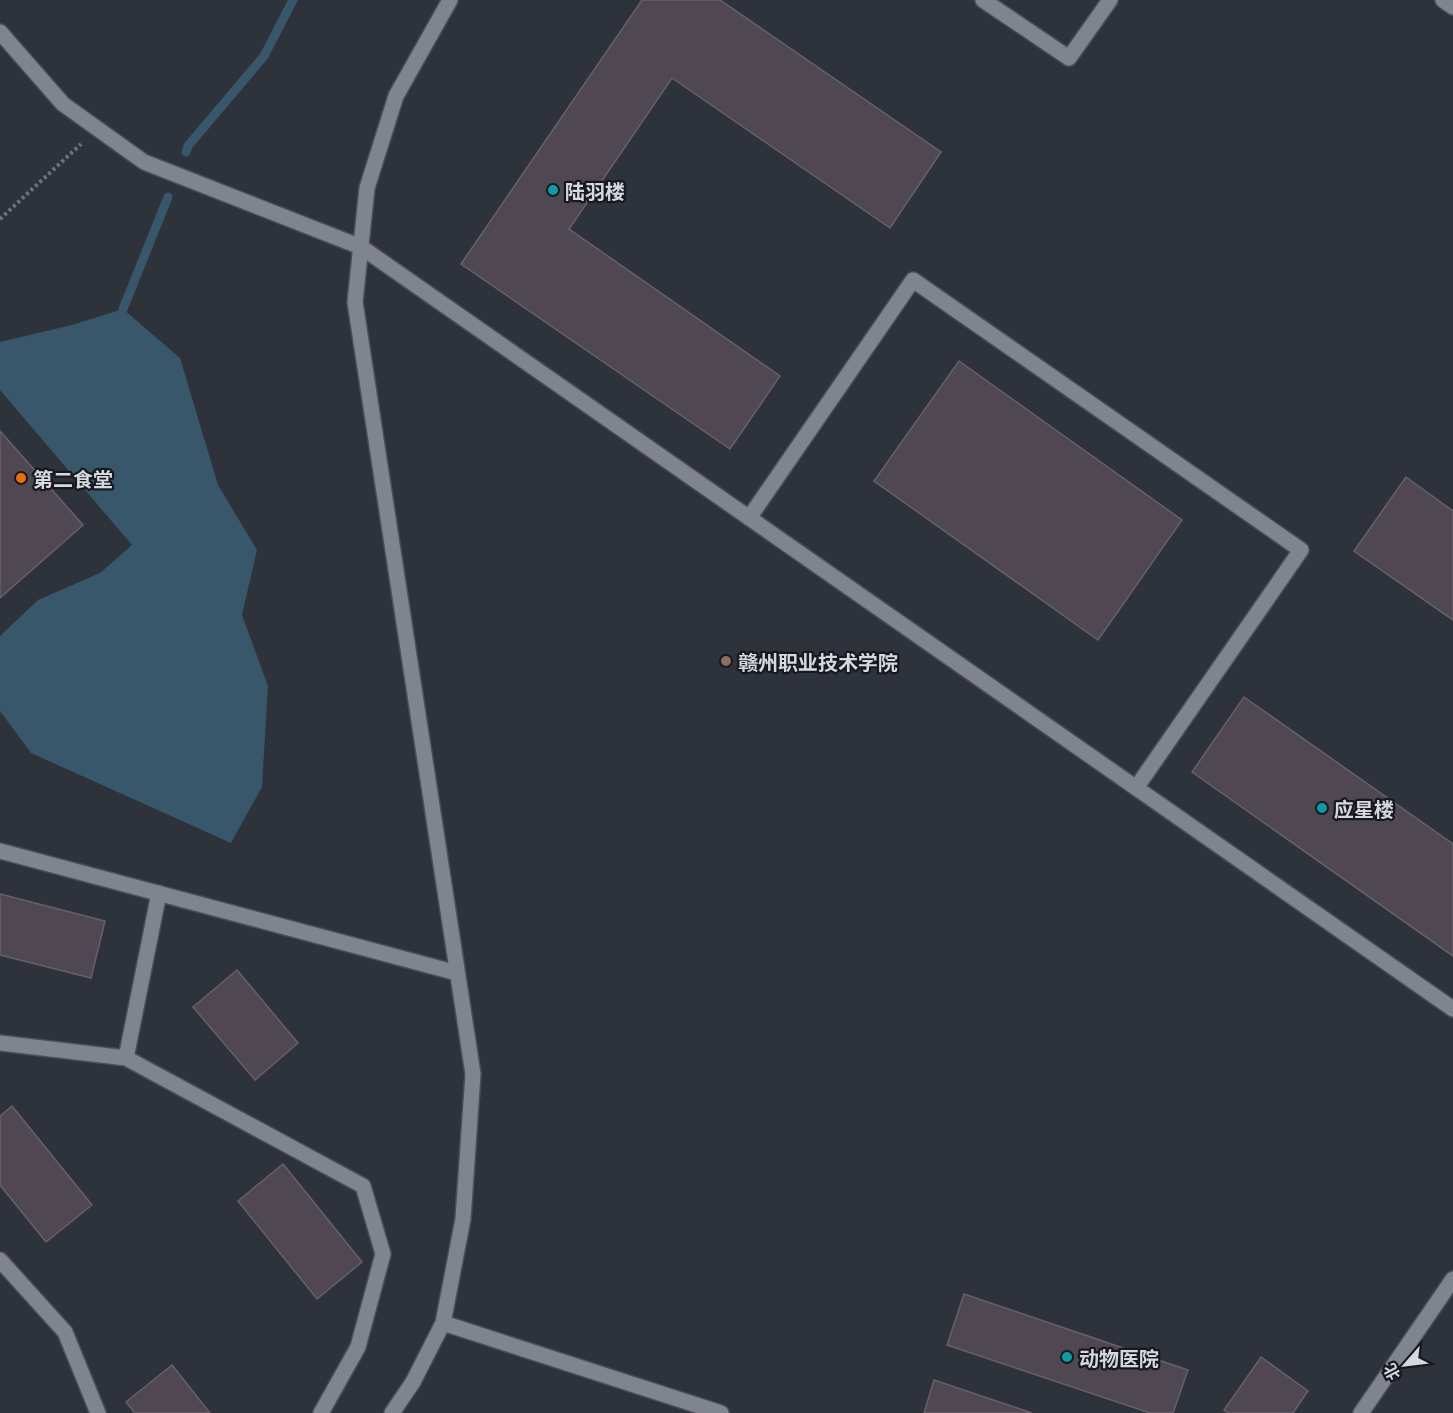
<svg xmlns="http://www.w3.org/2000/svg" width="1453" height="1413" font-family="'Playfair Display','Noto Sans SC',serif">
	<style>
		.water { fill: #39576a }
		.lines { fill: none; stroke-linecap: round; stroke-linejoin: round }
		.stream { stroke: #39576a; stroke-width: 9 }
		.building { fill: #504850; stroke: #686068; stroke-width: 1.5 }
		.minor-casing { stroke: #4c4e57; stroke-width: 18 }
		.path { stroke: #6f727a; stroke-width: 4; stroke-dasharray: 3 3; stroke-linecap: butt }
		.minor { stroke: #80848f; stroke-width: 15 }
		.culture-dot { fill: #0f9aa8; stroke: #18191e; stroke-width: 2 }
		.food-dot { fill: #e8710a; stroke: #18191e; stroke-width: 2 }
		.education-dot { fill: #8d6e63; stroke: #18191e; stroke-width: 2 }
		.labels { text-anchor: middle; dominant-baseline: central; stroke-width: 4.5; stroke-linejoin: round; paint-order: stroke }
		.poi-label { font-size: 20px; font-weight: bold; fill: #d6d8de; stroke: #18191e; text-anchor: start }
	</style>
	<rect width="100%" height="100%" fill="#2e323b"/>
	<path class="water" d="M123,309L180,358L218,485L257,550L242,615L268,686L262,787L231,843L31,753L0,711V636L38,600L100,573L132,545L0,390V342L72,325Z"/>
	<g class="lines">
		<path class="stream" d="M186,152L188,146L264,56L293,0
			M123,309L168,197"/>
	</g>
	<path class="building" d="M642,0H720L941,152L890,228L672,78L569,229L780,376L730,449L461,264Z
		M959,361L1182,520L1098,640L874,481Z
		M0,431L83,525L0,598Z
		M1406,477L1453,511V620L1354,551Z
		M1244,697L1453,844V956L1192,772Z
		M0,894L105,921L91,978L0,955Z
		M237,970L298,1043L255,1080L193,1007Z
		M12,1106L92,1205L46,1242L0,1185V1116Z
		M283,1164L362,1262L317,1299L238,1201Z
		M964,1294L1188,1370L1173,1413H1150L947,1345Z
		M1261,1357L1308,1391L1293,1413H1228L1224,1410Z
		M172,1365L210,1413H135L126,1402Z
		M934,1380L1032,1413H924Z"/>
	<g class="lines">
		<g class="minor-casing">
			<path id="minor" d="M983,0L1069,58L1110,0
				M1443,0L1453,7
				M0,32L63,104L144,162L361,247L1453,1009
				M749,518L913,280L1301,550L1136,788
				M0,851L457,973
				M0,1043L126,1058L363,1186L383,1254L358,1347L321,1413
				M126,1058L159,893
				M0,1260L65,1332L98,1413
				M443,1323L721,1413
				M392,1413L413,1382L443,1323L463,1219L473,1074L355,302L367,188L396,96L450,0
				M1361,1413L1453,1279"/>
		</g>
		<path class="path" d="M0,219L81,144"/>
		<use href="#minor" class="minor"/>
	</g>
	<g class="culture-dot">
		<circle cx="553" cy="190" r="6"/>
		<circle cx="1322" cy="808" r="6"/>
		<circle cx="1067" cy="1357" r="6"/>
	</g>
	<circle class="food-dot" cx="21" cy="478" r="6"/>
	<circle class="education-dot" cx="726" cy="661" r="6"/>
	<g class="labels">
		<g class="poi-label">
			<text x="565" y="190">陆羽楼</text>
			<text x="33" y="478">第二食堂</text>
			<text x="738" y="661">赣州职业技术学院</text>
			<text x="1334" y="808">应星楼</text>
			<text x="1079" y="1357">动物医院</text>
		</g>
	</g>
	<g transform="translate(1405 1365) rotate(242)" stroke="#18191e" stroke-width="4.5" paint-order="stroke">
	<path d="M0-4.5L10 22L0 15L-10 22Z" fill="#d6d8de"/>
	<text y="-9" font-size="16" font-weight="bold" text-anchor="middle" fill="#d6d8de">北</text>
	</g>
</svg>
